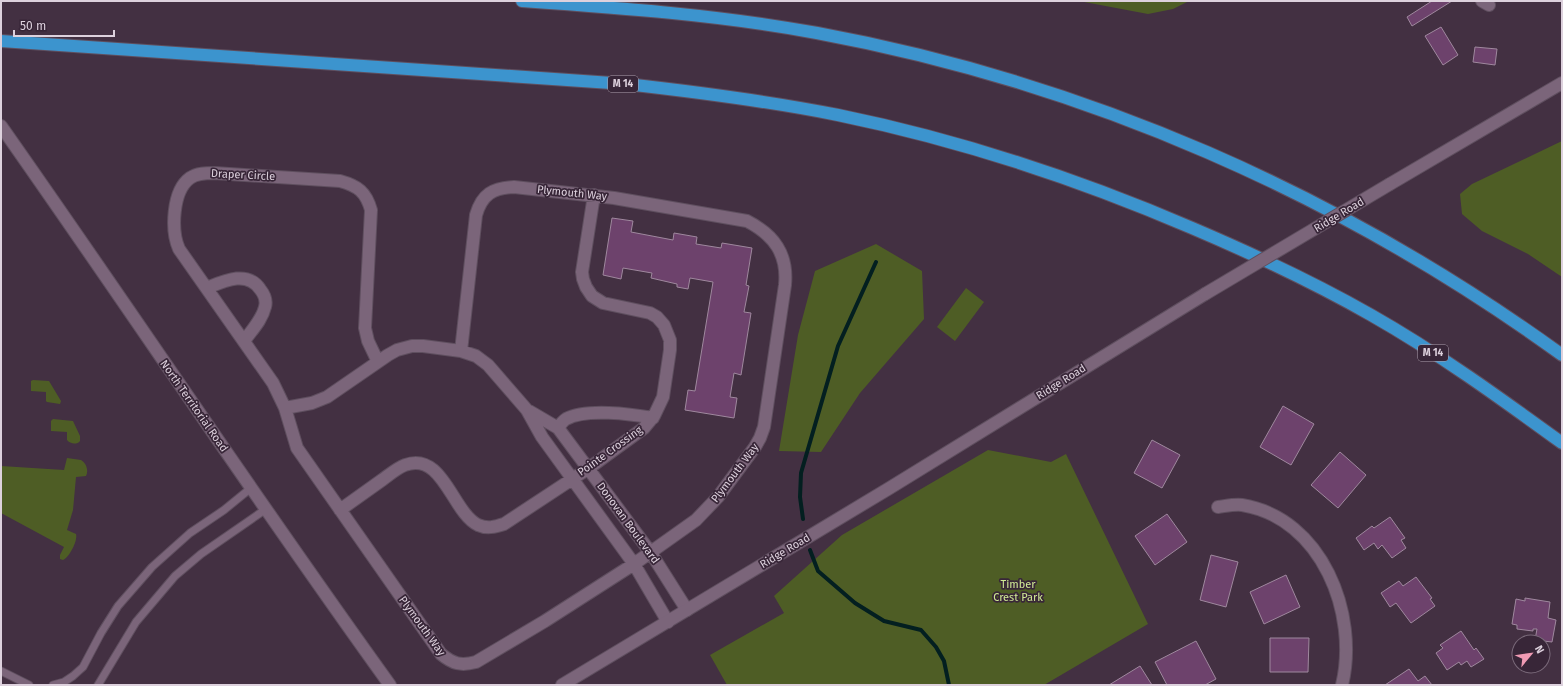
<svg xmlns="http://www.w3.org/2000/svg" width="1563" height="686" font-family="'Fira Sans',sans-serif">
	<style>
		.green { fill: #4e5d25 }
		.lines { fill: none; stroke-linecap: round; stroke-linejoin: round }
		.stream { stroke: #031f20; stroke-width: 4 }
		.building { fill: #6d426c; stroke: #9f889e }
		.lane-casing { stroke: #5f4f5f; stroke-width: 9 }
		.street-casing { stroke: #5f4f5f; stroke-width: 14 }
		.secondary-casing { stroke: #5f4f5f; stroke-width: 14 }
		.highway-casing { stroke: #5f4f5f; stroke-width: 14 }
		.lane { stroke: #7b657a; stroke-width: 7 }
		.street { stroke: #7b657a; stroke-width: 12 }
		.secondary { stroke: #7b657a; stroke-width: 12 }
		.highway { stroke: #3c94ce; stroke-width: 12 }
		.secondary-bridge-casing { stroke: #5f4f5f; stroke-width: 14; stroke-linecap: butt }
		.secondary-bridge { stroke: #7b657a; stroke-width: 12 }
		.labels { text-anchor: middle; dominant-baseline: central; stroke-width: 3.5; stroke-linejoin: round; paint-order: stroke }
		.shield { fill: #382638; stroke: #ac9eac; stroke-width: 1 }
		.shield-label { font-size: 10px; font-weight: bold; fill: #ddd1dd }
		.street-label { font-size: 11px; fill: #ddd1dd; stroke: #382638 }
		.park-label { font-size: 11px; fill: #d1eb94; stroke: #382638 }
	</style>
	<rect width="100%" height="100%" fill="#433042"/>
	<path class="green" d="M1079,1H1189L1173,9L1148,14Z
		M1562,141V277L1528,254L1482,231L1462,214L1460,194L1472,184Z
		M876,244L922,271L924,319L860,393L821,452L779,451L798,335L815,271Z
		M966,288L984,302L955,341L937,327Z
		M33,380L49,381L61,401L60,404L47,402L46,401V392L31,391V381Z
		M53,419L73,421L80,436V441C77,445 70,444 67,440V432L51,431V421Z
		M988,450L1051,462L1066,454L1148,624L1044,685H727L710,655L784,613L774,596L842,535Z
		M67,458L81,460C86,463 89,470 86,476L76,477L73,510L67,530L76,534C78,541 69,558 63,560L60,559V555L64,547L1,513V466L64,470Z"/>
	<g class="lines">
		<path class="stream" d="M803,519L800,497L801,473L838,346L876,262
			M810,550L818,571L855,603L884,621L921,630L936,647L944,661L949,685"/>
	</g>
	<path class="building" d="M1432,1H1452L1412,26L1407,17Z
		M1441,27L1458,55L1443,65L1425,36Z
		M1475,47L1497,49L1495,65L1473,62Z
		M612,218L633,221L631,232L673,240L674,233L697,237L696,244L721,248L722,243L752,248L746,285L749,286L744,312L751,313L741,375L734,373L730,397L737,398L734,418L685,410L688,390L695,391L713,282L690,278L688,289L677,287V284L651,278L652,273L623,268L621,279L603,275Z
		M1283,406L1314,424L1291,465L1260,447Z
		M1152,440L1180,455L1162,488L1134,473Z
		M1340,452L1366,475L1338,508L1311,485Z
		M1167,514L1187,542L1155,565L1135,536Z
		M1390,517L1405,538L1401,540L1406,548L1392,558L1382,545L1378,549L1374,543L1364,550L1356,538L1372,526L1374,528Z
		M1211,555L1238,562L1226,607L1200,600Z
		M1286,575L1300,607L1264,624L1250,592Z
		M1416,577L1432,598L1430,599L1435,606L1411,623L1396,603L1390,607L1381,593L1399,581L1403,586Z
		M1525,598L1550,602L1548,618L1556,620L1552,642L1535,640L1537,629H1533V631L1517,629V625L1512,624L1516,599L1525,601Z
		M1461,631L1474,650L1476,648L1484,659L1471,667L1467,661L1461,665L1459,662L1447,670L1436,653L1443,648L1440,645Z
		M1270,638H1309L1308,672H1270Z
		M1196,641L1216,679L1205,685H1167L1155,662Z
		M1140,666L1152,685H1109Z
		M1409,669L1418,681L1425,676L1432,685H1385Z"/>
	<g class="lines">
		<g class="lane-casing">
			<path id="lane" d="M1,671L29,685
				M53,685L64,682L73,676L83,667L101,633L118,606L152,567L190,533L224,510L251,488
				M98,685L136,622L175,576L201,554L266,509"/>
		</g>
		<g class="street-casing">
			<path id="street" d="M1482,1L1489,5
				M207,288C224,281 247,270 260,289C264,294 267,300 265,307C262,320 252,330 244,341
				M378,362L368,341L365,328L371,210C366,192 358,186 340,181L214,173C206,173 197,173 190,178C172,191 171,231 179,249L273,383L285,408L297,448L441,654C453,664 461,666 476,662L545,621L634,564L696,520L718,497L755,447L760,438L764,427L785,285C788,254 774,235 747,221L614,198L514,187C493,188 482,194 476,215L461,351
				M285,408L312,403L327,397L388,355L397,350L412,346H423L461,351L476,356L488,365L527,410L542,437L634,564L668,622
				M529,411L558,428L651,553L687,610
				M558,428C560,425 563,421 566,419C586,408 631,414 653,418
				M1218,507C1226,506 1235,504 1242,505C1322,518 1359,614 1342,685
				M340,510C354,500 368,490 382,480C389,475 397,468 405,465C443,451 452,512 478,525C487,529 495,527 504,524L589,468L644,428L654,416L663,397L670,350V340L664,325L657,317L650,313L603,303L592,296L586,287L583,279L582,272L594,195"/>
		</g>
		<g class="secondary-casing">
			<path id="secondary" d="M1,126C132,312 257,501 390,685
				M1390,184L1562,83
				M562,685L888,489L1205,294"/>
		</g>
		<g class="highway-casing">
			<path id="highway" d="M522,1C621,8 720,15 817,33C1087,83 1340,194 1562,355
				M1,41L626,84C697,92 768,101 838,115C960,140 1078,179 1192,228C1253,254 1313,282 1371,315C1438,353 1500,398 1562,443"/>
		</g>
		<use href="#lane" class="lane"/>
		<use href="#street" class="street"/>
		<use href="#secondary" class="secondary"/>
		<use href="#highway" class="highway"/>
		<g class="secondary-bridge-casing">
			<path id="secondary-bridge" d="M1205,294L1390,184"/>
		</g>
		<use href="#secondary-bridge" class="secondary-bridge"/>
	</g>
	<g class="labels">
		<g class="shield">
			<rect x="608" y="76" width="30" height="16" rx="3"/>
			<rect x="1418" y="345" width="30" height="16" rx="3"/>
		</g>
		<g class="shield-label">
			<text x="623" y="84">M 14</text>
			<text x="1433" y="353">M 14</text>
		</g>
		<g class="street-label">
			<text transform="translate(243 175) rotate(3)">Draper Circle</text>
			<text transform="translate(572 193) rotate(6)">Plymouth Way</text>
			<text transform="translate(1339 215) rotate(-31)">Ridge Road</text>
			<text transform="translate(1061 382) rotate(-32)">Ridge Road</text>
			<text transform="translate(194 406) rotate(55)">North Territorial Road</text>
			<text transform="translate(610 451) rotate(-36)">Pointe Crossing</text>
			<text transform="translate(735 473) rotate(-53)">Plymouth Way</text>
			<text transform="translate(628 523) rotate(54)">Donovan Boulevard</text>
			<text transform="translate(785 551) rotate(-31)">Ridge Road</text>
			<text transform="translate(422 626) rotate(54)">Plymouth Way</text>
		</g>
		<g class="park-label">
			<text x="1018" y="584">Timber<tspan x="1018" dy="13">Crest Park</tspan></text>
		</g>
	</g>
	<rect width="1563" height="686" fill="none" stroke="#ddd1dd" stroke-width="4"/>
	<g transform="translate(1531 654) rotate(61)"><circle r="19" fill="#382638" stroke="#7a6a7a"/>
	<path d="M0-3L7 15L0 10L-7 15Z" fill="#f09ab4"/>
	<text y="-6" font-size="11" font-weight="bold" text-anchor="middle" fill="#ddd1dd">N</text>
	</g>
	<path d="M14 30v6h100v-6" fill="none" stroke="#ddd1dd" stroke-width="2"/>
	<text x="20" y="30" font-size="12" fill="#ddd1dd" stroke="#382638" stroke-width="3" paint-order="stroke">50 m</text>
</svg>
